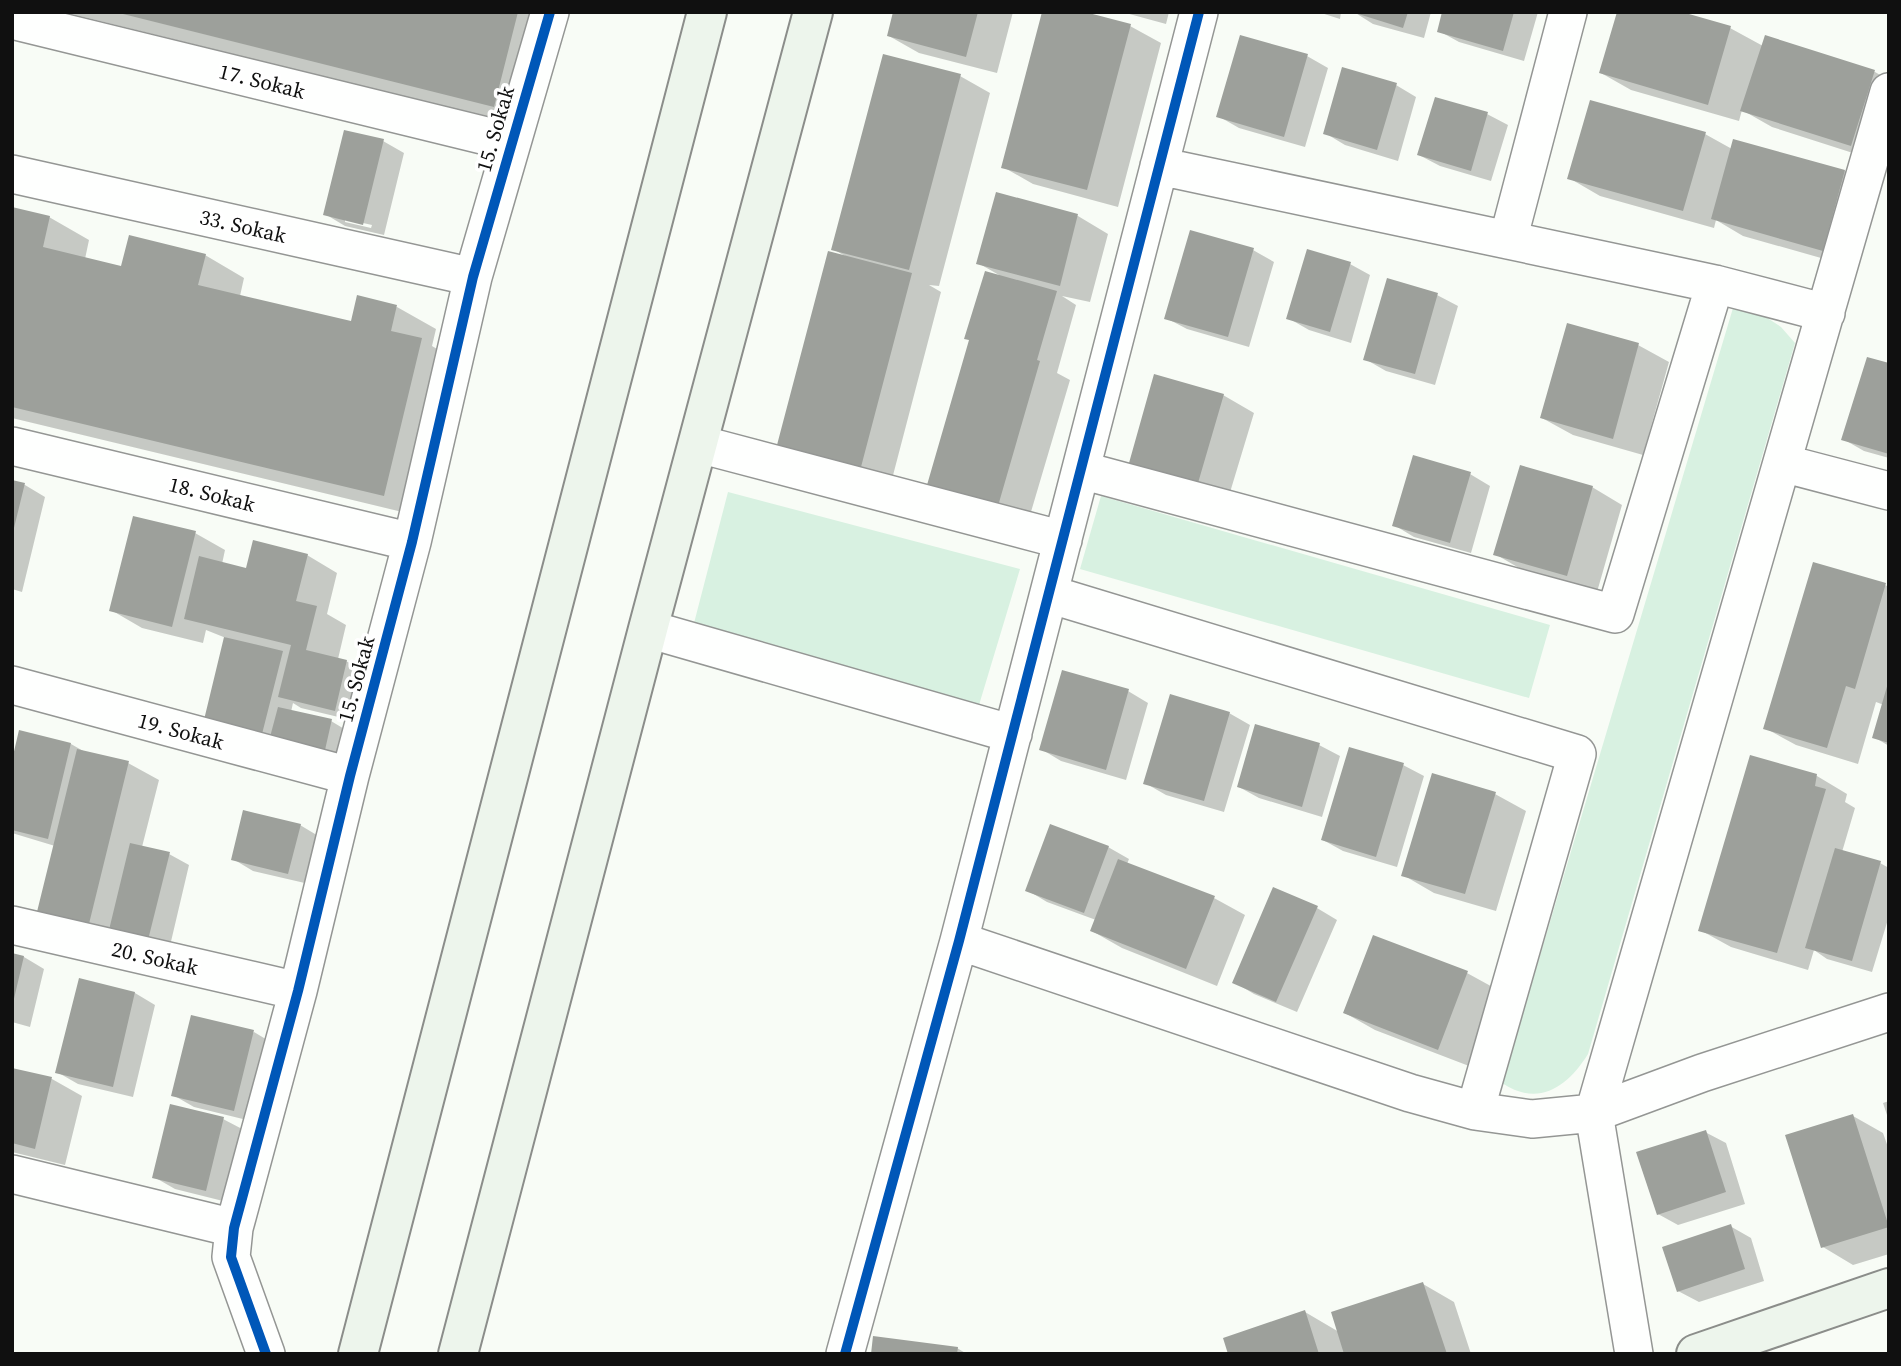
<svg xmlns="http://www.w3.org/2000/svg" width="1901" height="1366" font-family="'Source Serif 4',serif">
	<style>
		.green { fill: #d8f1e1 }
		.shadow { fill: #0003; fill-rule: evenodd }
		.building { fill: #9da09b }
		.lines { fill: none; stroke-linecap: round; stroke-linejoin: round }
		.minor-casing { stroke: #949694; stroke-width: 40 }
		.secondary-casing { stroke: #8b8d8a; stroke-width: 42 }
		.minor { stroke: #fefffe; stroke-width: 37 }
		.secondary { stroke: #edf5ec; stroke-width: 38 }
		.cycleway-casing { stroke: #fff; stroke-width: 15 }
		.cycleway { stroke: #0057b8; stroke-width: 10 }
		.labels { text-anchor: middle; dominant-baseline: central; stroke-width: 7; stroke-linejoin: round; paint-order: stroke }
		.street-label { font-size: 21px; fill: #101010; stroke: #fff }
	</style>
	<rect width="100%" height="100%" fill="#f8fcf6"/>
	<path class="green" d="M1749,306L1781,327L1795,343L1588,1054C1568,1086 1539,1108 1502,1083L1733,308Z
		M728,492L1020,569L979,705L693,627Z
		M1101,496L1550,625L1529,698L1080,569Z"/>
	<path class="shadow" d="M64,12H563L534,129Z
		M895,12H1013L997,73L919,53L889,36Z
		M1122,12H1169L1166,24Z
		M1318,12H1341L1340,19Z
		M1354,12H1431L1424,38L1373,24Z
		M1444,12H1538L1524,61L1459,42L1439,31Z
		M1130,26L1161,43L1118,207L1033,184L1003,167Z
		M1730,28L1763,46L1766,37L1875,72L1889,80L1881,162L1772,127L1742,110L1739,121L1631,90L1601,73Z
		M1242,37L1307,56L1328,68L1305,147L1239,128L1218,116Z
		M960,76L990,93L939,286L929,285L941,292L891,483L809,461L779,444L845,256L833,249Z
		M1396,85L1416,97L1398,161L1345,145L1325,133Z
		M1487,114L1508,125L1491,181L1440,166L1419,155Z
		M1705,134L1732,149L1734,141L1845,171L1875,189L1853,267L1743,236L1716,220L1714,228L1600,196L1569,178Z
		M383,141L404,153L384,235L345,226L325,214ZM345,219L372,225L371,228L345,222Z
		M997,194L1078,216L1108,234L1090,302L1062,296L1076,305L1057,373L1070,380L1028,522L959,502L999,275L978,263Z
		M12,209L49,217L89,240L85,259L123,268L205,255L244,278L240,296L352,323L397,307L436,329L432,346L461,363L423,517L12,418Z
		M1253,250L1274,262L1249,347L1187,329L1166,318Z
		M1350,264L1370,275L1351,343L1309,330L1288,318Z
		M1437,295L1458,306L1435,385L1386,371L1365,359Z
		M1638,345L1669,362L1643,455L1573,435L1542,418Z
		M1889,365V458L1864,451L1843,439Z
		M1223,395L1254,413L1228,499L1161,479L1131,462Z
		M1470,474L1490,486L1471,553L1414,537L1394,525Z
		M12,482L25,485L45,497L22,592L12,589Z
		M1592,487L1622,505L1597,592L1526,572L1495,554Z
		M195,533L225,550L222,564L248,570L307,555L337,573L327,614L346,625L338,659L346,661L367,673L355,721L301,708L293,703L291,712L331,721L351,733L345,761L225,735L226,638L206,630L203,643L142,628L111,610Z
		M1885,585L1889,587V746L1874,737L1884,705L1876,702L1858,764L1796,745L1765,728Z
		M1128,691L1148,703L1126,780L1061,761L1041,749Z
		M1229,713L1250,725L1224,812L1166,795L1145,783Z
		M71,744L85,752L128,763L159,780L142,847L169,854L189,865L169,950L68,936L55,846L12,833V767Z
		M1319,745L1340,756L1322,817L1259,798L1239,787Z
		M1751,757L1817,776L1847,794L1845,802L1855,808L1842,852L1880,863L1889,868V916L1872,972L1827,959L1814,950L1808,970L1731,947L1700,930Z
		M1403,765L1424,776L1397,867L1343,851L1323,840Z
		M1495,794L1526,811L1496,911L1434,893L1403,875Z
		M300,825L320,837L309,884L253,871L233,859Z
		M1108,847L1129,859L1127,864L1214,898L1245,915L1217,986L1122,948L1092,931L1096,920L1047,902L1027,890Z
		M1317,908L1337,920L1297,1012L1254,994L1234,982Z
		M1374,937L1467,973L1498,990L1469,1066L1375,1030L1345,1013Z
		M12,954L24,957L44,969L30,1027L12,1022Z
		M80,980L135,993L155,1005L133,1097L78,1084L57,1072Z
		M254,1032L274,1044L255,1122L194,1107L173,1095Z
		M12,1069L52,1079L82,1096L65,1165L12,1152Z
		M1889,1101V1121L1883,1103Z
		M1853,1116L1883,1133L1889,1150V1254L1853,1265L1823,1247Z
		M223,1119L244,1130L227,1202L175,1189L154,1177Z
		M1705,1132L1726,1143L1745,1204L1678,1225L1658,1214Z
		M1730,1226L1751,1238L1764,1281L1699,1302L1678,1291Z
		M1423,1284L1454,1302L1471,1354H1230L1305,1312L1339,1332Z
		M957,1348L967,1354H873Z"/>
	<path class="building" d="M115,12H518L494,107Z
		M893,12H978L966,57L887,36Z
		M1042,12H1085L1131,24L1087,190L1001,168Z
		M1352,12H1408L1403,28Z
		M1442,12H1514L1503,51L1437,32Z
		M1617,12H1682L1731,26L1708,105L1599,73Z
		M1240,35L1308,54L1284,137L1216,117Z
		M1765,35L1875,70L1851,146L1740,111Z
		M883,54L961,74L909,270L831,250Z
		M1342,67L1397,83L1377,150L1323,134Z
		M1435,97L1488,112L1471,171L1417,155Z
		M1590,100L1706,132L1683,211L1567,179Z
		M344,130L384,139L363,225L323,215Z
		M1733,139L1845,170L1823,251L1711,219Z
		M996,192L1078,214L1060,286L976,264Z
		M12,207L50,216L43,247L121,266L129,235L206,254L198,285L351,321L357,295L397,305L391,331L422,338L384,496L12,407Z
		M1190,230L1254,248L1228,337L1164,319Z
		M1307,249L1351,262L1330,332L1286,319Z
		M828,251L912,273L861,467L777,445Z
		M985,271L1057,291L1037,360L1040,361L998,506L927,485L969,340L964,339Z
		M1387,278L1438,293L1415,374L1363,360Z
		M1567,323L1639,343L1613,439L1540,418Z
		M1867,357L1889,363V454L1841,440Z
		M1154,374L1224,394L1198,483L1129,463Z
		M1413,455L1471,472L1450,543L1392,526Z
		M1520,465L1593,486L1567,576L1493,555Z
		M12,480L25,483L13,532H12Z
		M133,516L196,531L172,627L109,611Z
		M253,540L308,554L296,601L317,606L306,650L347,660L335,711L278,697L291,645L184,619L199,556L246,568Z
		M1813,562L1886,583L1855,689L1846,686L1827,748L1763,729Z
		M224,637L283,651L261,738L203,724Z
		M1062,670L1129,689L1106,770L1039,750Z
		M1888,683L1889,684V743L1872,738Z
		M1170,694L1230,712L1204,801L1143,784Z
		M278,707L332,719L325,750L270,737Z
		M1255,724L1320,743L1302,807L1237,787Z
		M19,730L71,743L48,839L12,830V760Z
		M1349,747L1404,763L1376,857L1321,840Z
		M77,749L129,761L87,932L35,920Z
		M1750,755L1817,774L1815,786L1826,789L1777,953L1698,931Z
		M1432,773L1496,792L1465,894L1401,876Z
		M243,810L301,824L288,874L231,860Z
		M1050,824L1109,846L1084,913L1025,891Z
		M130,843L170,852L148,940L109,930Z
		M1835,848L1881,861L1852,961L1805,948Z
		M1118,859L1215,896L1186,969L1090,931Z
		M1273,887L1318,906L1276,1002L1232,983Z
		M1373,935L1468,971L1438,1050L1343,1013Z
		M12,953L24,956L13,1003H12Z
		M79,978L135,992L113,1087L55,1073Z
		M191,1015L254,1030L234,1111L171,1096Z
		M12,1068L52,1077L35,1149L12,1143Z
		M170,1104L224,1117L206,1191L152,1178Z
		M1853,1114L1889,1227L1821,1248L1785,1135Z
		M1706,1130L1726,1192L1657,1215L1636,1152Z
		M1731,1224L1745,1269L1677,1292L1662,1247Z
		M1423,1282L1447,1354H1344L1331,1312Z
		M1305,1310L1319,1354H1228L1223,1338Z
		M873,1336L958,1347L957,1354H871Z"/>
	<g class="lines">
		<g class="minor-casing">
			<path id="minor" d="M12,20L511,142
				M1159,166L1715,284L1826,313
				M12,174L473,277
				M1508,240L1568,12
				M699,444L1063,540
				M12,446L412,542
				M1782,463L1889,491
				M1081,470L1615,614L1715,284
				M1049,594L1577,754L1475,1111
				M648,629L1013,734
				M12,685L350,776
				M12,925L298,991
				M959,941L1410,1093L1475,1111L1532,1119L1594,1113L1702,1073L1889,1012
				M12,1174L234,1228
				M266,1354L231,1257L234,1228L298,991L350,776L412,542L473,277L550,12
				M845,1354L959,941L1199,12
				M1634,1354L1594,1113L1889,92"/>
		</g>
		<g class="secondary-casing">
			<path id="secondary" d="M358,1354L707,12
				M458,1354L648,629L813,12
				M1696,1354L1889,1288"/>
		</g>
		<use href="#minor" class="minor"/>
		<use href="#secondary" class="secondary"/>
		<g class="cycleway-casing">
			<path id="cycleway" d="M266,1354L231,1257L234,1228L298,991L350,776L412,542L473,277L550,12
				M845,1354L959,941L1199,12"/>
		</g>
		<use href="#cycleway" class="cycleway"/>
	</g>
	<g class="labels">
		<g class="street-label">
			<text transform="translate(262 81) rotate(14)">17. Sokak</text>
			<text transform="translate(495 129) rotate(-74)">15. Sokak</text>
			<text transform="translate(243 226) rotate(13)">33. Sokak</text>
			<text transform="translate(212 494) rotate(14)">18. Sokak</text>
			<text transform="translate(356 679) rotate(-75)">15. Sokak</text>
			<text transform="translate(181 731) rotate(15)">19. Sokak</text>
			<text transform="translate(155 958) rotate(13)">20. Sokak</text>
		</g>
	</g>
	<rect width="1901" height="1366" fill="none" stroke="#101010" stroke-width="28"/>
</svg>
